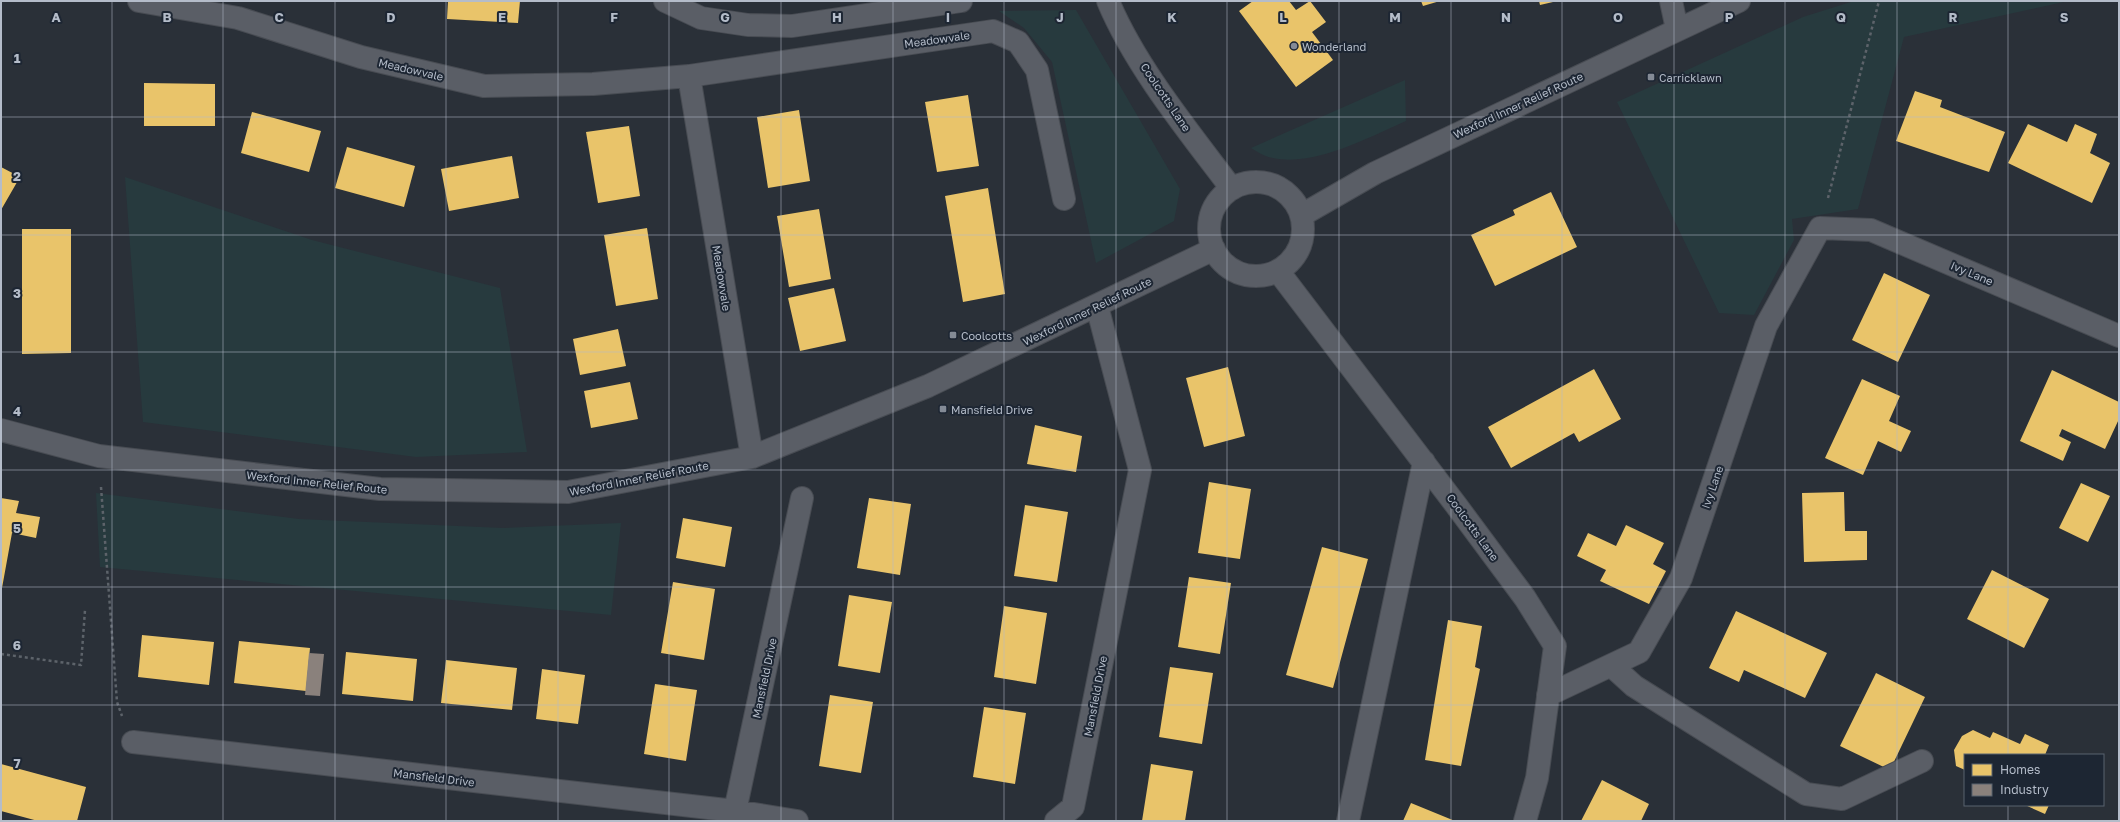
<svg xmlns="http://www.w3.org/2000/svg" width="2120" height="822" font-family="'Golos Text',sans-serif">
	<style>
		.green { fill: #273a3e }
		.homes { fill: #e9c46a }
		.industry { fill: #8a817c }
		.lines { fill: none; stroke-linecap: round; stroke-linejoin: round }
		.minor-casing { stroke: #484c53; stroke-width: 24 }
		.path { stroke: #5d636a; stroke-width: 2.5; stroke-dasharray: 3 3; stroke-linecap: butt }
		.minor { stroke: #5a5e66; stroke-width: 22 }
		.grid { fill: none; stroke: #b4bcc9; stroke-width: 1; stroke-opacity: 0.55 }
		.poi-dot { fill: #848b96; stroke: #1d2633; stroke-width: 1.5 }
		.labels { text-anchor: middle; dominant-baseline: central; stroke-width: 4; stroke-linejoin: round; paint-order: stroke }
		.street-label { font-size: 11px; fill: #b4bcc9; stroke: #1d2633 }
		.poi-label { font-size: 11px; fill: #b4bcc9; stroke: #1d2633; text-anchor: start }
		.grid-label { font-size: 13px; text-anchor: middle; font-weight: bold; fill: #b4bcc9; stroke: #1d2633; stroke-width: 4; stroke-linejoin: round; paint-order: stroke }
	</style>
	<rect width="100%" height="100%" fill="#2a3038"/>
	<path class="green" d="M1854,1H2068L1904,37L1858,209L1792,219L1794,240L1754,315L1719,313L1617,102L1803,17Z
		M1076,10L1180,189L1174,221L1096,263L1052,62L1024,28L999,11Z
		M1405,80L1406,121C1369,137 1315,167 1273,158C1265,157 1258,152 1251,148Z
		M125,177L312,240L500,288L527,452L416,457L143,422Z
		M96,493L299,519L503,528L621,523L611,615L100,567Z"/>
	<path class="homes" d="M448,1H520L518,23L447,19Z
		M1253,1H1289L1296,10L1310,1L1326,22L1312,32L1333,60L1296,87L1239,11Z
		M1421,1H1440L1423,6Z
		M1539,1H1553V2L1540,5Z
		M144,83L215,84V126H144Z
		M1915,91L1942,100L1940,107L2005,132L1989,172L1896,141Z
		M968,95L979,166L937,172L925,102Z
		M799,110L810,181L768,188L757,117Z
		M252,112L321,131L309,172L241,153Z
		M2028,124L2067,142L2075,124L2097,134L2090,153L2110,163L2092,203L2008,163Z
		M629,126L640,196L598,203L586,132Z
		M347,147L415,166L404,207L335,188Z
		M512,156L519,198L449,211L441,169Z
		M1,167L20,177L1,210Z
		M988,188L1005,294L963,302L945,196Z
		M1551,192L1577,247L1495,286L1471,235L1515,215L1513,210Z
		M819,209L831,279L789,287L777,216Z
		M647,228L658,299L616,306L604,235Z
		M22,229H71V353L22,354Z
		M1884,273L1930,295L1898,362L1852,340Z
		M834,288L846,341L800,351L788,298Z
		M618,329L626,366L580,375L573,339Z
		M1228,367L1245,436L1204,447L1186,378Z
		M1594,369L1621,419L1579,442L1574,433L1511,468L1488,427Z
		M2052,370L2119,402V419L2105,449L2062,429L2059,436L2071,442L2063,461L2020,441Z
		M1862,379L1900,396L1889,421L1911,431L1901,452L1878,441L1863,475L1825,458Z
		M630,382L638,419L591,428L584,391Z
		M1035,425L1082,436L1076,472L1027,464Z
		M1209,482L1251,489L1240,559L1198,553Z
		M2081,483L2110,496L2088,542L2059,528Z
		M1844,492L1845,531H1867V560L1804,562L1802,493Z
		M1,498L19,501L16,513L40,517L36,538L12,533L2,588Z
		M869,498L911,504L900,575L857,568Z
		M1025,505L1068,512L1057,582L1014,576Z
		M683,518L732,527L725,567L676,558Z
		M1626,525L1664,543L1653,564L1666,571L1649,604L1600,581L1606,570L1577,556L1588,533L1616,546Z
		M1322,547L1368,559L1333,688L1286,675Z
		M1992,570L2049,599L2024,648L1967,619Z
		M1189,577L1231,583L1220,654L1178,647Z
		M673,582L715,589L704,660L661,653Z
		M849,595L892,602L880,673L838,666Z
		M1004,606L1047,613L1036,684L994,677Z
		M1736,611L1827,653L1805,698L1744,670L1739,682L1709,668Z
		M1448,620L1482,626L1475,667L1480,669L1461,766L1425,760Z
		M142,635L214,642L209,685L138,677Z
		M239,641L310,648L306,691L234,683Z
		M346,652L417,659L413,701L342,694Z
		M446,660L517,668L512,710L441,703Z
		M1170,667L1213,673L1202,744L1159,737Z
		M542,669L585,675L578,724L536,719Z
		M1876,673L1925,697L1890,770L1840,746Z
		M655,684L697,690L686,761L644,754Z
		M830,695L873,702L861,773L819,766Z
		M984,707L1026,713L1015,784L973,777Z
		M1973,730L1990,738L1993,732L2020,744L2025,734L2049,745L2045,755H1965V770L1956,766L1954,750L1962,736Z
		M1,764L86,787L77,821H38L1,811Z
		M1151,764L1193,771L1185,821H1142Z
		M1602,780L1649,804L1641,821H1581Z
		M1411,803L1455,821H1403Z
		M2025,805H2049L2045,814Z"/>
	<path class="industry" d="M309,653L324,654L320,696L305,695Z"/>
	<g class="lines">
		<g class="minor-casing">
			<path id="minor" d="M139,1L238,18L361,57L484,86L593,84L689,76L993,31L1018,42L1037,70L1064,199
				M665,1L701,18L748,25L792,26L961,1
				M1108,1C1135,66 1189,132 1232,189
				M1671,1L1677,29
				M689,76L752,457
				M1209 229a47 47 0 1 1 94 0a47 47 0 1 1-94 0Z
				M1302,215L1375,173L1739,1
				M1278,271L1456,505L1525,598L1555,646L1537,778L1525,821
				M1,430L99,456L380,489L568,492L752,457L928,386L1214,249
				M1612,666L1634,686L1806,794L1842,799L1922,761
				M1548,695L1639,652L1681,578L1766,326L1820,228L1871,230L2119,336
				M133,742L735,811L797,821
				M735,811L802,498
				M1056,821L1073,807L1140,470L1097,306
				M1348,821L1424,462"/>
		</g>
		<path class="path" d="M1828,198L1879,1
			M101,487L117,702L122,716
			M1,654L81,665L85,610"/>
		<use href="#minor" class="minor"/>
	</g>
	<path class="grid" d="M112,1V821M223,1V821M335,1V821M446,1V821M558,1V821M669,1V821M781,1V821M893,1V821M1004,1V821M1116,1V821M1227,1V821M1339,1V821M1451,1V821M1562,1V821M1674,1V821M1785,1V821M1897,1V821M2008,1V755M1,117H2119M1,235H2119M1,352H2119M1,470H2119M1,587H2119M1,705H2119M2008,805V821"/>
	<g class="poi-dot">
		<circle cx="1294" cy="46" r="4"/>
		<rect x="1647" y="73" width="8" height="8" rx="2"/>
		<rect x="949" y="331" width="8" height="8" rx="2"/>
		<rect x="939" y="405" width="8" height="8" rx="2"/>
	</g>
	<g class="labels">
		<g class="street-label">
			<text transform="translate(937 39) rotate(-8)">Meadowvale</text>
			<text transform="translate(411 69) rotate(13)">Meadowvale</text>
			<text transform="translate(1166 97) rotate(56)">Coolcotts Lane</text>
			<text transform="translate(1518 105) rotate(-25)">Wexford Inner Relief Route</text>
			<text transform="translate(1972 273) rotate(23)">Ivy Lane</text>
			<text transform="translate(722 278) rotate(81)">Meadowvale</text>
			<text transform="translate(1087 311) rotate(-26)">Wexford Inner Relief Route</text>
			<text transform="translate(639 478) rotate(-11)">Wexford Inner Relief Route</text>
			<text transform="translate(317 482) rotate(6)">Wexford Inner Relief Route</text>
			<text transform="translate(1712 487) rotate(-71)">Ivy Lane</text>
			<text transform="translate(1473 527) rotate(54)">Coolcotts Lane</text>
			<text transform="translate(764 678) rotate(-78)">Mansfield Drive</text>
			<text transform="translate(1095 696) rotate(-79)">Mansfield Drive</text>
			<text transform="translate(434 777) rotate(7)">Mansfield Drive</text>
		</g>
		<g class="poi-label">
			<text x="1302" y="46">Wonderland</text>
			<text x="1659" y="77">Carricklawn</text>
			<text x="961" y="335">Coolcotts</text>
			<text x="951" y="409">Mansfield Drive</text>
		</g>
	</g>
	<g class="grid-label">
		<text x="56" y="22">A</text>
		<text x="167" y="22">B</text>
		<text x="279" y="22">C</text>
		<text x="391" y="22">D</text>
		<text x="502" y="22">E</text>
		<text x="614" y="22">F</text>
		<text x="725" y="22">G</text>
		<text x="837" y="22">H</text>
		<text x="948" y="22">I</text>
		<text x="1060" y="22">J</text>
		<text x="1172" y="22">K</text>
		<text x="1283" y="22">L</text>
		<text x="1395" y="22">M</text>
		<text x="1506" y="22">N</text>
		<text x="1618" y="22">O</text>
		<text x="1729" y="22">P</text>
		<text x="1841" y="22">Q</text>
		<text x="1953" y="22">R</text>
		<text x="2064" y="22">S</text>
		<text x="17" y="63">1</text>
		<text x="17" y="181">2</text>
		<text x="17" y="298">3</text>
		<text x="17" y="416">4</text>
		<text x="17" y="533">5</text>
		<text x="17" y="650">6</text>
		<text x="17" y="768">7</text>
	</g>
	<rect width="2120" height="822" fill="none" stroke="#b4bcc9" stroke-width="4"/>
	<rect x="1964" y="754" width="140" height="52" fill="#1d2633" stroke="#59626f"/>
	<rect x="1972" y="764" width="20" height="12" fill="#e9c46a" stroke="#59626f"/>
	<text x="2000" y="774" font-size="12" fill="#b4bcc9">Homes</text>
	<rect x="1972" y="784" width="20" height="12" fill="#8a817c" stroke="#59626f"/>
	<text x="2000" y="794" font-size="12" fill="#b4bcc9">Industry</text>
</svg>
